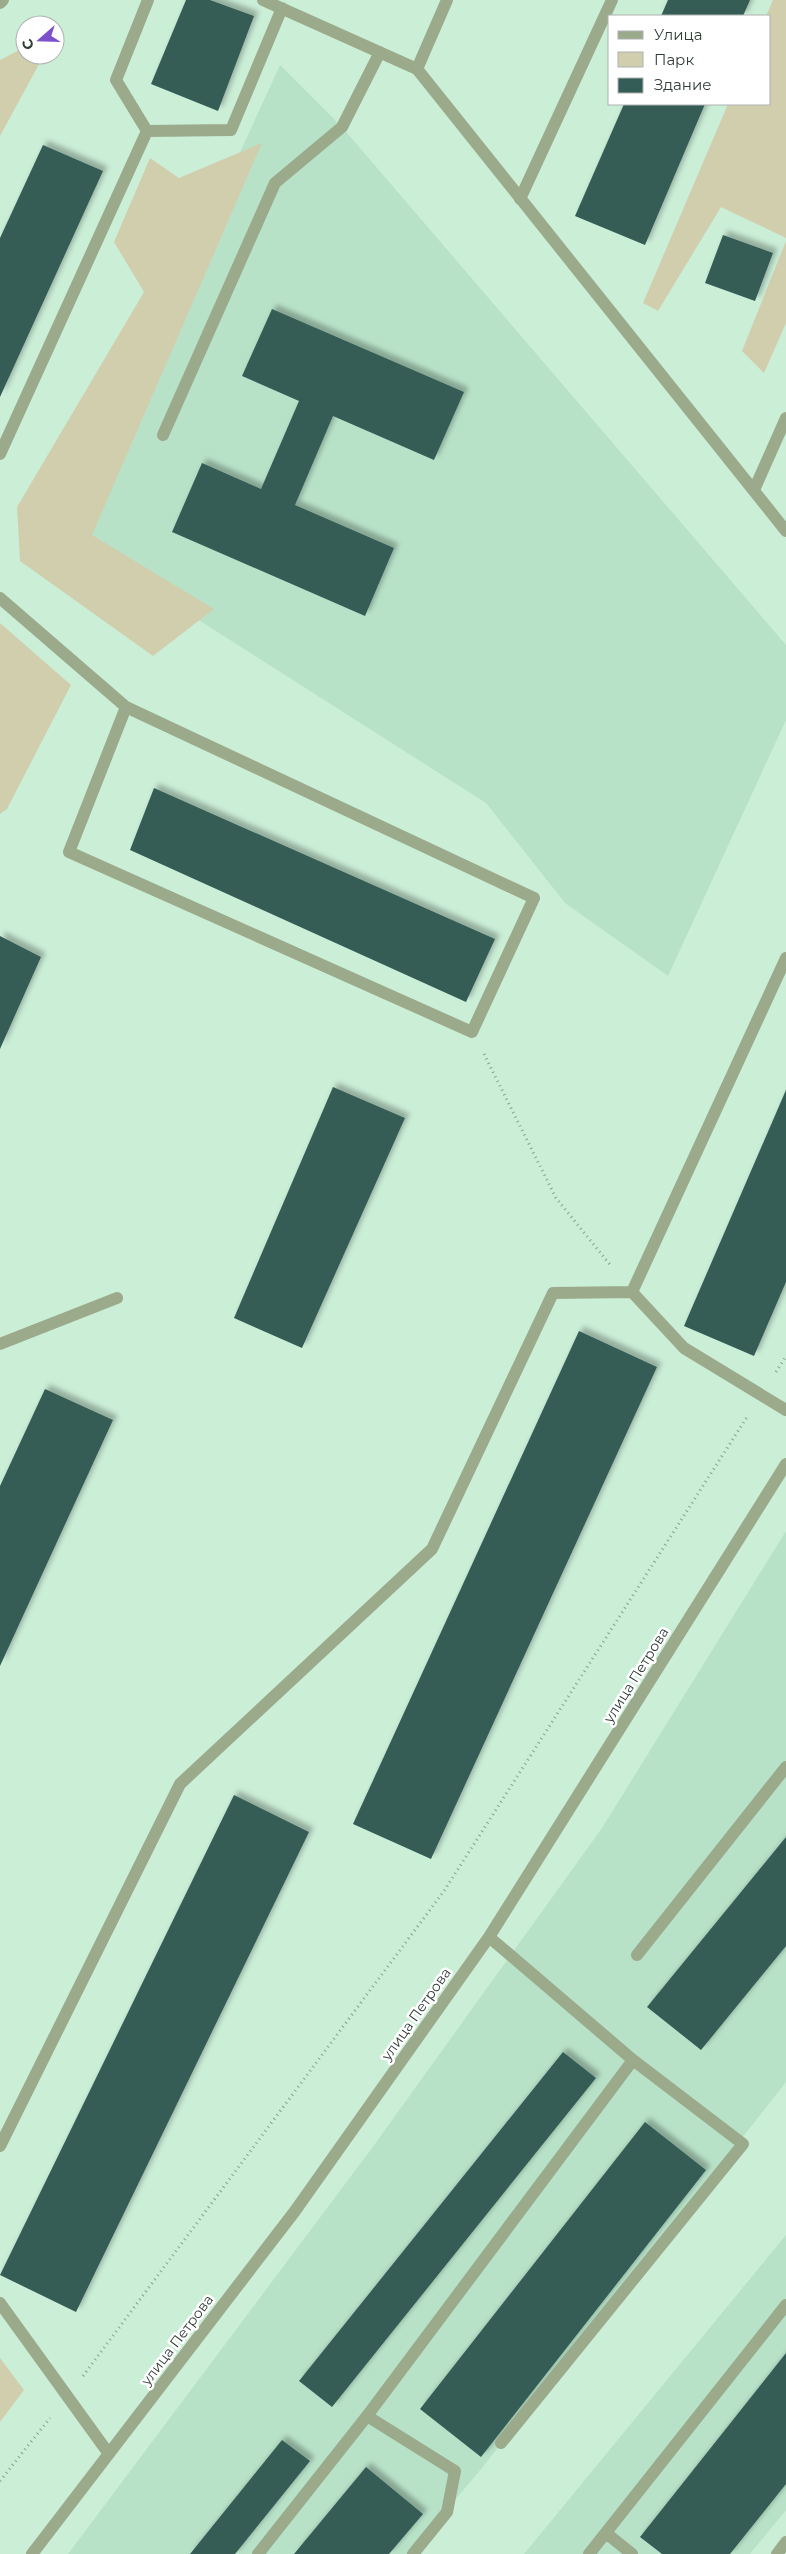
<svg xmlns="http://www.w3.org/2000/svg" width="786" height="2554" font-family="Montserrat,sans-serif">
	<style>
		.built { fill: #b8e2c8 }
		.green { fill: #d1ceae }
		.building { fill: #345d57; filter: url(#shadow) }
		.lines { fill: none; stroke-linecap: round; stroke-linejoin: round }
		.path { stroke: #88a191; stroke-width: 3; stroke-dasharray: 1 4; stroke-linecap: butt }
		.minor { stroke: #9aaa8a; stroke-width: 12 }
		.labels { text-anchor: middle; dominant-baseline: central; stroke-width: 5; stroke-linejoin: round; paint-order: stroke }
		.street-label { font-size: 14px; fill: #313e36; stroke: #fff }
	</style>
	<defs>
		<filter id="shadow"><feDropShadow dx="4.5" dy="-4.5" stdDeviation="2.5" flood-color="#0004"/></filter>
	</defs>
	<rect width="100%" height="100%" fill="#cbeed7"/>
	<path class="built" d="M280,65L342,127L786,645V720L668,976L565,903L486,803L65,535Z
		M786,1531V2082L482,2468L409,2554H68L372,2148L602,1828Z
		M786,2235V2510L750,2554H524Z"/>
	<path class="green" d="M773,0H786V238L721,207L658,311L643,303L728,104H770V16H766Z
		M25,47V55H44L0,136V60Z
		M262,143L92,535L214,609L153,656L20,561L17,507L144,292L114,242L150,158L179,178Z
		M786,241V323L764,373L742,351Z
		M0,623L71,685L7,809L0,814Z
		M0,2358L24,2390L0,2422Z"/>
	<path class="building" d="M186,0H210L254,16L218,111L151,84Z
		M668,0H750L743,16H661Z
		M624,104H705L645,245L575,216Z
		M43,145L103,171L0,397V238Z
		M723,235L773,253L755,301L705,283Z
		M272,309L464,392L434,460L333,416L295,505L394,548L365,616L172,532L202,463L261,489L299,401L242,376Z
		M154,788L495,939L466,1002L130,850Z
		M0,936L41,957L0,1049Z
		M333,1087L405,1118L302,1348L234,1318Z
		M786,1090V1282L754,1356L684,1326Z
		M579,1331L657,1367L431,1859L353,1824Z
		M45,1389L113,1420L0,1666V1486Z
		M234,1795L309,1832L76,2312L0,2275Z
		M786,1837V1946L701,2050L647,2007Z
		M563,2052L596,2078L332,2407L299,2381Z
		M645,2122L706,2170L481,2457L420,2409Z
		M786,2353V2484L730,2554H662L640,2537Z
		M282,2440L310,2461L235,2554H190Z
		M366,2467L423,2514L389,2554H294Z"/>
	<g class="lines">
		<path class="path" d="M484,1054L556,1198L611,1266
			M776,1372L786,1356
			M83,2376L444,1891L747,1417
			M0,2481L50,2418"/>
		<path class="minor" d="M263,0L417,69L786,531
			M0,3L3,0
			M417,69L447,0
			M147,131L231,130L282,8
			M147,131L116,80L148,0
			M520,199L612,0
			M163,435L275,183L342,127L380,52
			M0,454L147,131
			M754,490L786,418
			M0,598L126,707L534,898L472,1032L69,852L126,707
			M632,1292L684,1348L786,1410
			M0,1344L117,1298
			M489,1937L633,2060L743,2144L501,2443
			M637,1955L786,1767
			M0,2146L180,1784L432,1549L553,1293L632,1292L786,958
			M0,2303L109,2454
			M367,2416L455,2471L447,2512L413,2554
			M606,2533L632,2554
			M32,2554L295,2211L489,1937L786,1464
			M258,2554L367,2416L633,2060
			M589,2554L786,2305
			M777,2554L786,2542"/>
	</g>
	<g class="labels">
		<g class="street-label">
			<text transform="translate(636 1675) rotate(-58)">улица Петрова</text>
			<text transform="translate(416 2014) rotate(-55)">улица Петрова</text>
			<text transform="translate(177 2340) rotate(-53)">улица Петрова</text>
		</g>
	</g>
	<rect x="608" y="15" width="162" height="90" fill="#ffffff" stroke="#adb2af"/>
	<rect x="618" y="31" width="25" height="8" fill="#9aaa8a" stroke="#adb2af"/>
	<text x="654" y="40" font-size="15" fill="#313e36">Улица</text>
	<rect x="618" y="52" width="25" height="15" fill="#d1ceae" stroke="#adb2af"/>
	<text x="654" y="65" font-size="15" fill="#313e36">Парк</text>
	<rect x="618" y="78" width="25" height="15" fill="#345d57" stroke="#adb2af"/>
	<text x="654" y="90" font-size="15" fill="#313e36">Здание</text>
	<g transform="translate(40 40) rotate(250)"><circle r="24" fill="#ffffff" stroke="#adb2af"/>
	<path d="M0-4L9 19L0 12L-9 19Z" fill="#7c51ca"/>
	<text y="-8" font-size="14" font-weight="bold" text-anchor="middle" fill="#313e36">С</text>
	</g>
</svg>
